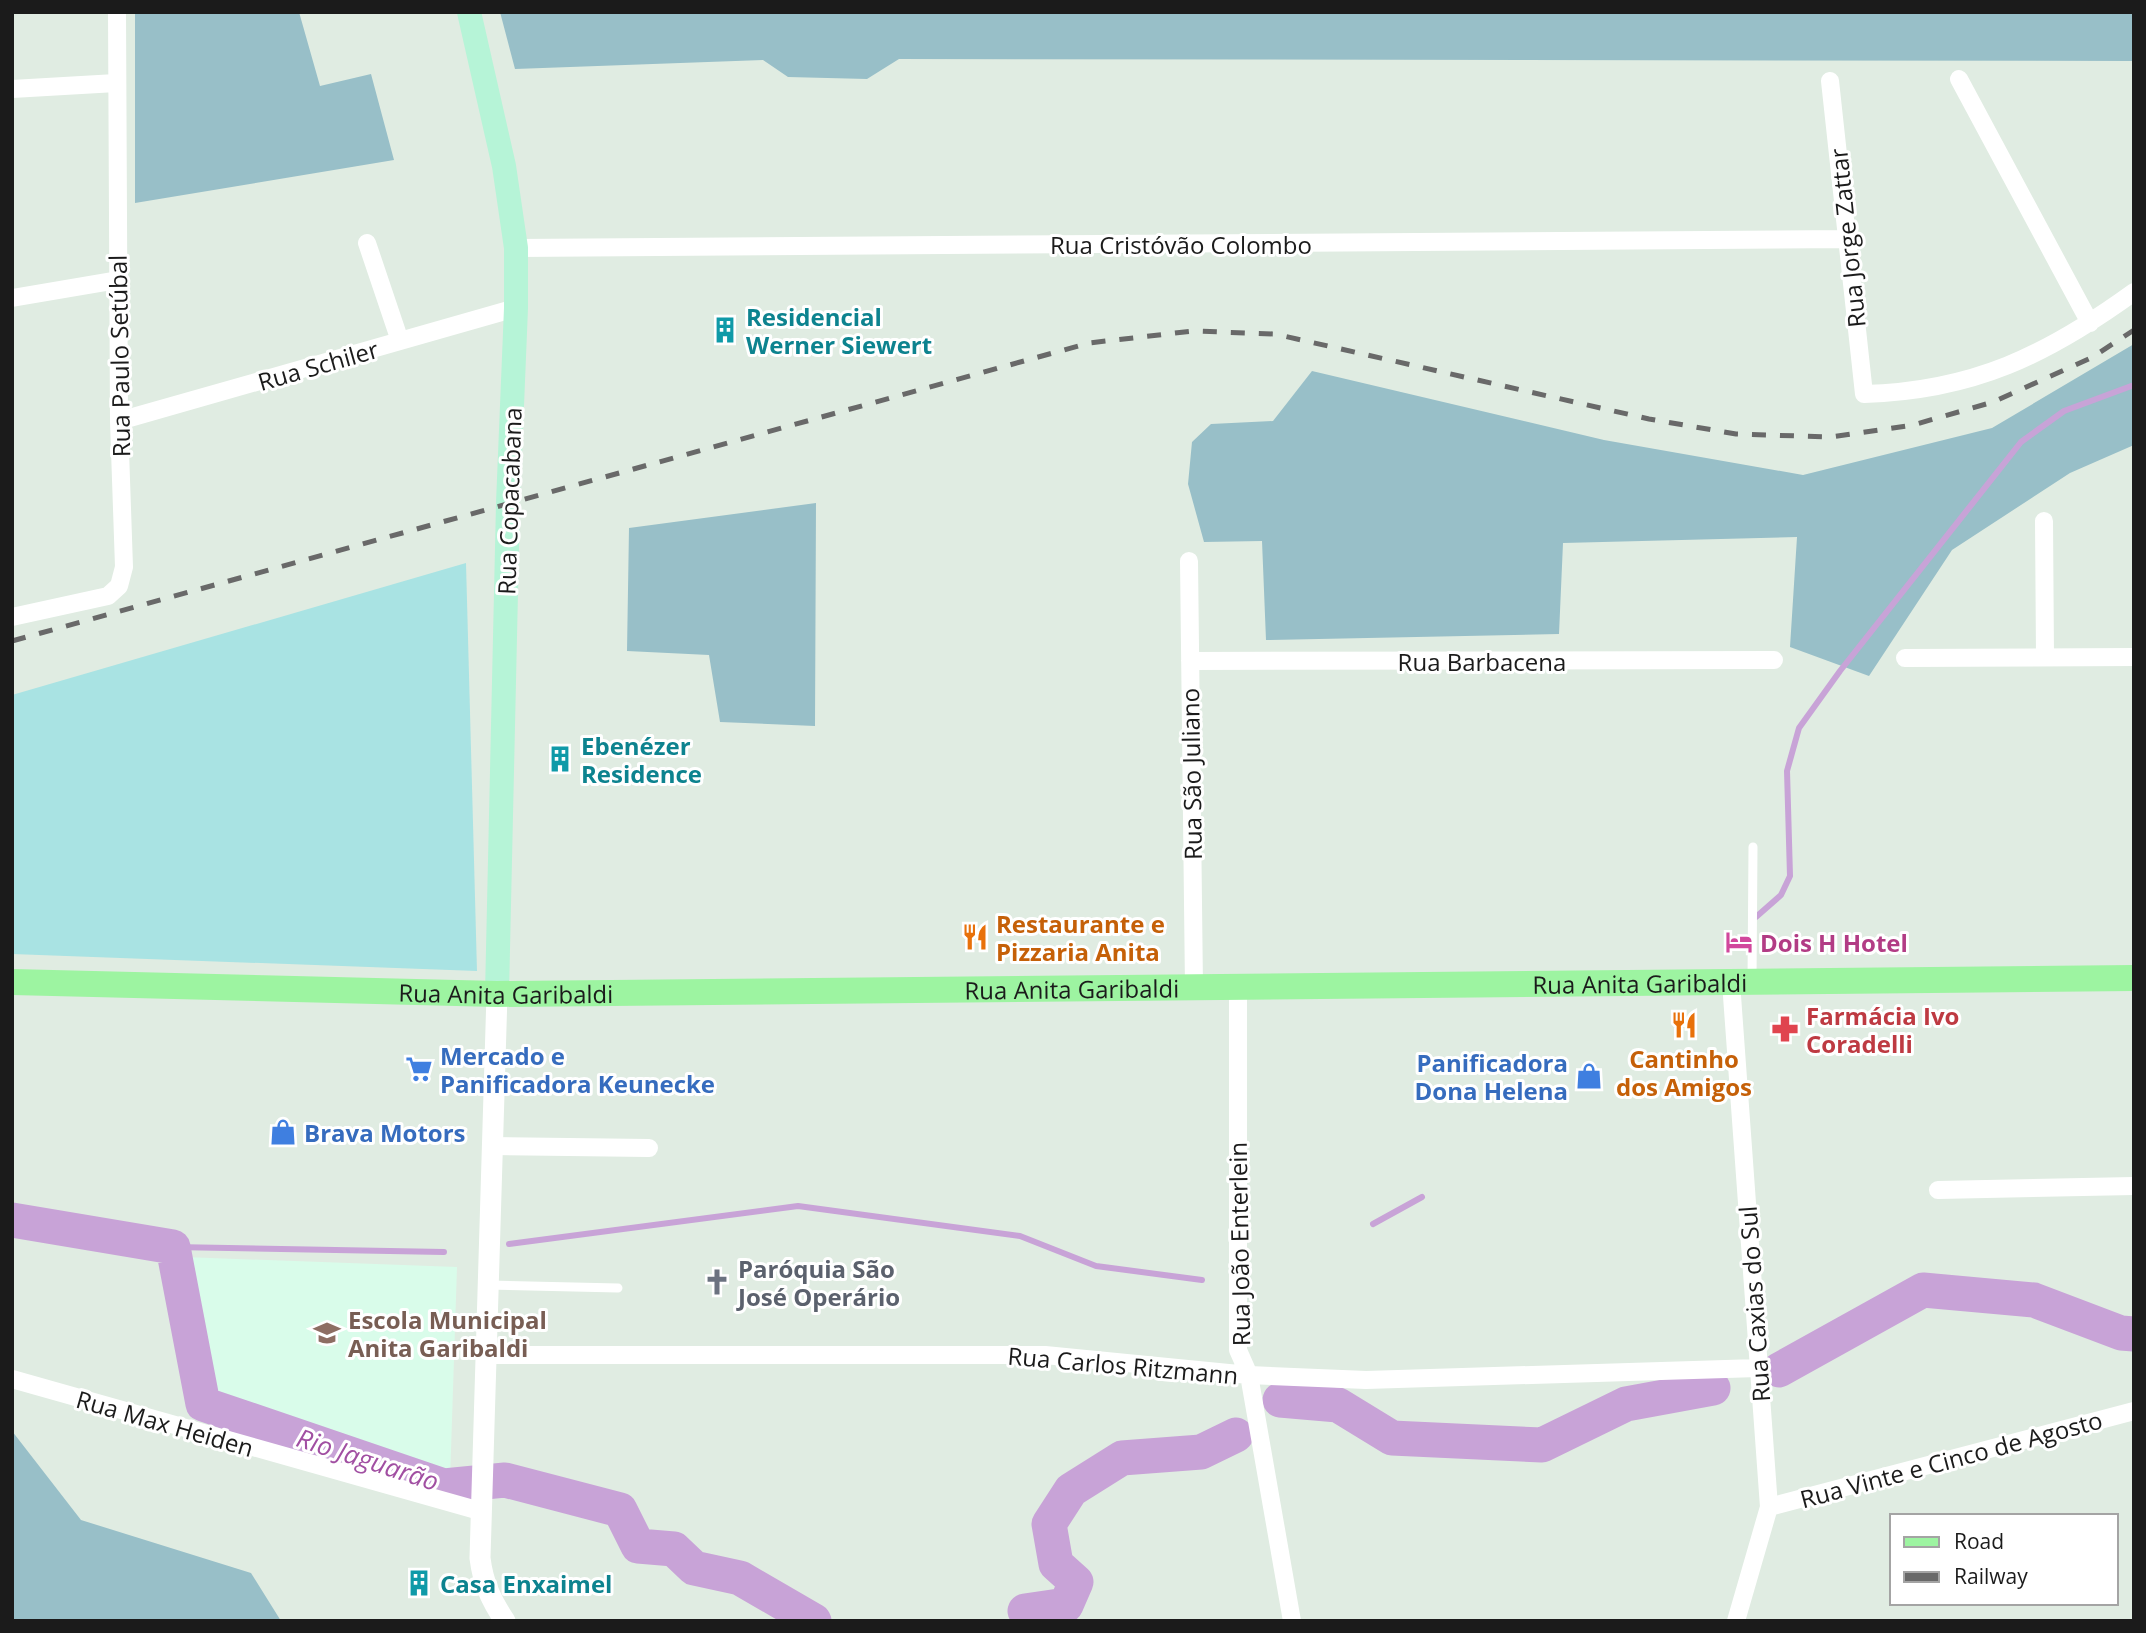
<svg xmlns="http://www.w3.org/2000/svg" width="2146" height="1633" font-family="'Open Sans',sans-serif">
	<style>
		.education { fill: #d9fcea }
		.grass { fill: #a9e3e3 }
		.forest { fill: #98bfc8 }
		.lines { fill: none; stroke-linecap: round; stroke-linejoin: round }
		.stream { stroke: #c8a3d7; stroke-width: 6 }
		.river { stroke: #c8a3d7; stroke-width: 35 }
		.service { stroke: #fff; stroke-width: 9 }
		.minor { stroke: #fff; stroke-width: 18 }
		.tertiary { stroke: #fff; stroke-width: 21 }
		.secondary { stroke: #b6f4d7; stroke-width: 24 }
		.primary { stroke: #9df4a1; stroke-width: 26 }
		.rail { stroke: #696969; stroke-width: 5; stroke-dasharray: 14 14; stroke-linecap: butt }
		.labels { text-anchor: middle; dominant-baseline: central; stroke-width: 6; stroke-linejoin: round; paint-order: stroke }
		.street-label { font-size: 24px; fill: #1b1b1b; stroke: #fff }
		.culture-label { font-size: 24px; font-weight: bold; fill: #0d838f; stroke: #fff; text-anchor: start }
		.food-label { font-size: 24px; font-weight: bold; fill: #c56008; stroke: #fff; text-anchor: start }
		.hotel-label { font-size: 24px; font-weight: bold; fill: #b23c85; stroke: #fff; text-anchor: start }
		.health-label { font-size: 24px; font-weight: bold; fill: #be3a42; stroke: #fff; text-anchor: start }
		.shop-label { font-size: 24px; font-weight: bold; fill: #366cbe; stroke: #fff; text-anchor: start }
		.worship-label { font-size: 24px; font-weight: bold; fill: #5b616d; stroke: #fff; text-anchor: start }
		.education-label { font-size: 24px; font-weight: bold; fill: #785e54; stroke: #fff; text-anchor: start }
		.water-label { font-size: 26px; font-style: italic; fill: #a14fa2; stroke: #fff }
	</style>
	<rect width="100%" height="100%" fill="#e0ece2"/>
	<path class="education" d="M184,1257L457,1267L450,1481L211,1399Z"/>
	<path class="grass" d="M466,563L477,971L12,954V695Z"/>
	<path class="forest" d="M135,12H299L320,86L371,74L394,160L135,203Z
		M500,12H2134V61L899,59L867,79L788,77L763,60L515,69Z
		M2134,344V445L2070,473L1952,550L1869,676L1790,647L1797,537L1563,543L1559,634L1266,640L1262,541L1204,542L1188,484L1192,442L1211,424L1273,421L1312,371L1604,440L1803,475L1992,428Z
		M816,503L815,726L720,722L709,655L627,651L629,528Z
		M12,1431L81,1520L251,1573L281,1621H12Z"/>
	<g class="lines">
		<path class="stream" d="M1756,917L1781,895L1790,876L1787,771L1799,728L1840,671L2021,442L2064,411L2134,385
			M1373,1224L1422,1197
			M509,1244L798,1206L1020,1236L1096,1266L1202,1280
			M173,1247L444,1252"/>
		<path class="river" d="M12,1220L173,1247L203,1404L444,1486L505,1480L620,1510L638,1546L674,1549L694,1568L740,1578L814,1621
			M1779,1370L1923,1290L2034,1300L2121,1333L2134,1334
			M1280,1400L1338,1405L1392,1438L1542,1445L1626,1404L1713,1388
			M1025,1611L1066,1605L1076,1582L1056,1564L1049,1524L1071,1490L1122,1458L1201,1452L1236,1435"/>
		<path class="service" d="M1752,981L1753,847
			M489,1285L618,1288"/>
		<path class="minor" d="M1959,79L2090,323
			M1830,81L1864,394C1973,391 2047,355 2134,292
			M12,89L116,83
			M367,243L400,341
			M516,248L1847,239
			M12,298L118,280
			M119,421L516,308
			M2044,521L2045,657
			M1189,561L1194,988
			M12,617L108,596L119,586L124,567L119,421L117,12
			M1905,658L2134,657
			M1190,661L1774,660
			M1731,982L1769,1507L1736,1621
			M1238,987V1350L1249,1375L1292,1621
			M493,1146L649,1148
			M1938,1190L2134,1186
			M487,1355H1045L1249,1375L1366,1380L1758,1368
			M12,1379L480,1511
			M1769,1507L2134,1411"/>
		<path class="tertiary" d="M497,994L480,1558C483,1583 491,1600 505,1621"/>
		<path class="secondary" d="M469,12L504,166L516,248V308L508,503L497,994"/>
		<path class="primary" id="s1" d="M12,982L497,994L2134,978"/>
		<path class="rail" d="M12,641L1089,343L1193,331L1275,334L1649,419L1736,434L1831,437L1913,425L1993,402L2091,358L2134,330"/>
	</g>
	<defs>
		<g id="building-bare" transform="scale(2.1)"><path d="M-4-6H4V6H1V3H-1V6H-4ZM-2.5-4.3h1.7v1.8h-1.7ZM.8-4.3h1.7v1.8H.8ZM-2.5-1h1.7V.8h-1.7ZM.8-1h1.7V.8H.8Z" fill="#0f9aa8" stroke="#fff" stroke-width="2.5" paint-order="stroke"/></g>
		<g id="restaurant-bare" transform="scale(2.1)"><path d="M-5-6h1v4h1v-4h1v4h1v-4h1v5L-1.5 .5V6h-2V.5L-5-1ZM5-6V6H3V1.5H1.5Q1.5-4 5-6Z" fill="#e8710a" stroke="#fff" stroke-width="2.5" paint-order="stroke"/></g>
		<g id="hotel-bare" transform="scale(2.1)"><path d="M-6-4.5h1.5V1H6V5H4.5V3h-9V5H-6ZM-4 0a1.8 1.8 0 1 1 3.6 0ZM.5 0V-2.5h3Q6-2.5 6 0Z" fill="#d1479c" stroke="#fff" stroke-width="2.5" paint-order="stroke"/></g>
		<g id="pharmacy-bare" transform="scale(2.1)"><path d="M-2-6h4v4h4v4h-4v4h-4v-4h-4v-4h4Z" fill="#e0444e" stroke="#fff" stroke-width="2.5" paint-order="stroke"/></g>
		<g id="supermarket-bare" transform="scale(2.1)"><path d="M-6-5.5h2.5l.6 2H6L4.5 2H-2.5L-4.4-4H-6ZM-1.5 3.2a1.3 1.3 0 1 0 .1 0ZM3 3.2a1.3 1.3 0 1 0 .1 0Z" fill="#3f7fe0" stroke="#fff" stroke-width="2.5" paint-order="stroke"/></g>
		<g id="shop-bare" transform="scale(2.1)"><path d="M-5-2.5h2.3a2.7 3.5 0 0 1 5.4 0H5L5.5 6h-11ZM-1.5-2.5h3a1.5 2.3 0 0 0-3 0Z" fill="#3f7fe0" stroke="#fff" stroke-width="2.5" paint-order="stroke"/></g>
		<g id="church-bare" transform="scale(2.1)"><path d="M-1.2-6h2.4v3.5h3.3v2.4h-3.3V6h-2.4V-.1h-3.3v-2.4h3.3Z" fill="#6b7280" stroke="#fff" stroke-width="2.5" paint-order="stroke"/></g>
		<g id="school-bare" transform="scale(2.1)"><path d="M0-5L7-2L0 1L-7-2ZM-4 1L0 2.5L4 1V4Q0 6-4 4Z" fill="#8d6e63" stroke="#fff" stroke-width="2.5" paint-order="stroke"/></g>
	</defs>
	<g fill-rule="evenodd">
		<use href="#building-bare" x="725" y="330"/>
		<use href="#building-bare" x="560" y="759"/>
		<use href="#restaurant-bare" x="975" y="937"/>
		<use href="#hotel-bare" x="1739" y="942"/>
		<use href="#restaurant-bare" x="1684" y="1025"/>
		<use href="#pharmacy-bare" x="1785" y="1029"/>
		<use href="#supermarket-bare" x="419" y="1069"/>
		<use href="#shop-bare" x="1589" y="1076"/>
		<use href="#shop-bare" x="283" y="1132"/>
		<use href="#church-bare" x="717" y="1282"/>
		<use href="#school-bare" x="327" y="1333"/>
		<use href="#building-bare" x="419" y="1583"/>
	</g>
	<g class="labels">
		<g class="street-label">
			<text transform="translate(1847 238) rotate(-96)">Rua Jorge Zattar</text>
			<text x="1181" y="244">Rua Cristóvão Colombo</text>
			<text transform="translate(119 356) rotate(-91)">Rua Paulo Setúbal</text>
			<text transform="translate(318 365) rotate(-16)">Rua Schiler</text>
			<text transform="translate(509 501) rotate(-88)">Rua Copacabana</text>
			<text x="1482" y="661">Rua Barbacena</text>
			<text transform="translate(1191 774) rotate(-91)">Rua São Juliano</text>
			<text stroke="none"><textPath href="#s1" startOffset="1628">Rua Anita Garibaldi</textPath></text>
			<text stroke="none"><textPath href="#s1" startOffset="1060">Rua Anita Garibaldi</textPath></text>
			<text stroke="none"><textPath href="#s1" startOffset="494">Rua Anita Garibaldi</textPath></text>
			<text transform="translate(1239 1244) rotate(-91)">Rua João Enterlein</text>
			<text transform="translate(1754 1304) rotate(-94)">Rua Caxias do Sul</text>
			<text transform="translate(1123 1365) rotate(5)">Rua Carlos Ritzmann</text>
			<text transform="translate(165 1423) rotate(16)">Rua Max Heiden</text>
			<text transform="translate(1951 1459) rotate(-15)">Rua Vinte e Cinco de Agosto</text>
		</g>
		<g class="culture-label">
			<text x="746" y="316">Residencial<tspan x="746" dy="28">Werner Siewert</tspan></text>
			<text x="581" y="745">Ebenézer<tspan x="581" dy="28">Residence</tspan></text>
			<text x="440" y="1583">Casa Enxaimel</text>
		</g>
		<g class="food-label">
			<text x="996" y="923">Restaurante e<tspan x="996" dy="28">Pizzaria Anita</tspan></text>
			<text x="1684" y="1058" text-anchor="middle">Cantinho<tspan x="1684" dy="28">dos Amigos</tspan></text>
		</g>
		<g class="hotel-label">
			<text x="1760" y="942">Dois H Hotel</text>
		</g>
		<g class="health-label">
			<text x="1806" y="1015">Farmácia Ivo<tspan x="1806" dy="28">Coradelli</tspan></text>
		</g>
		<g class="shop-label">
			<text x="440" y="1055">Mercado e<tspan x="440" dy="28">Panificadora Keunecke</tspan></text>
			<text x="1568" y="1062" text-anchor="end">Panificadora<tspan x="1568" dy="28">Dona Helena</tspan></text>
			<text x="304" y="1132">Brava Motors</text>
		</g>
		<g class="worship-label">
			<text x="738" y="1268">Paróquia São<tspan x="738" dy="28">José Operário</tspan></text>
		</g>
		<g class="education-label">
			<text x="348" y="1319">Escola Municipal<tspan x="348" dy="28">Anita Garibaldi</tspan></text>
		</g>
		<g class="water-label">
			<text transform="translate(368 1459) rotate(18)">Rio Jaguarão</text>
		</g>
	</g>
	<rect width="2146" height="1633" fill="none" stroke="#1b1b1b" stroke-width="28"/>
	<rect x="1890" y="1514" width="228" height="91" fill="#ffffff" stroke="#a4a4a4" stroke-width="2"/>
	<rect x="1904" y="1537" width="35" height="10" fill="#9df4a1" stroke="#a4a4a4" stroke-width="2"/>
	<text x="1954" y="1549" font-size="21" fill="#1b1b1b">Road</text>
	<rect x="1904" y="1572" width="35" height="10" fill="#696969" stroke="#a4a4a4" stroke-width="2"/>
	<text x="1954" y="1584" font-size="21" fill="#1b1b1b">Railway</text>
</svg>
